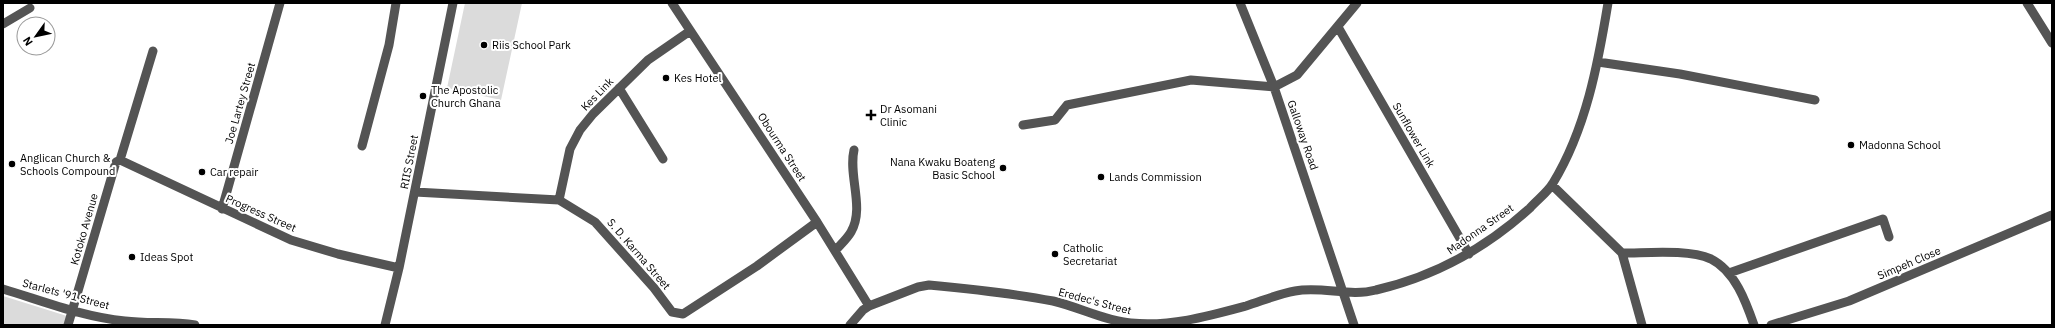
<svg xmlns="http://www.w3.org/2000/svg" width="2055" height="328" font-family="'IBM Plex Sans',sans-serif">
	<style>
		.green { fill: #dbdbdb }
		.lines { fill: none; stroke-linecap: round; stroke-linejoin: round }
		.minor { stroke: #545454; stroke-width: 9 }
		.poi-dot { fill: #000; stroke: #fff; stroke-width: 1.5 }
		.labels { text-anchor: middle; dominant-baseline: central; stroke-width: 4; stroke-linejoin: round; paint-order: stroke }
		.poi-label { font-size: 11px; fill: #000; stroke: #fff; text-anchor: start }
		.street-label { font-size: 11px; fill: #000; stroke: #fff }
	</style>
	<rect width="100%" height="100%" fill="#fff"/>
	<path class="green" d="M465,3H522L501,100L447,88Z
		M3,296L67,316L64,325H3Z"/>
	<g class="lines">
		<path class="minor" d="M672,3L817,222L869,306
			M1240,3L1274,87L1354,325
			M2027,3L2052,43
			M3,24L30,8
			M1338,27L1469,254
			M1598,62L1680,74L1815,100
			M619,88L663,159
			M1023,125L1055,120L1067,105L1191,80L1274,87L1297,75L1357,3
			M362,146L389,45L396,3
			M120,160L291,240L338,254L399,268
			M120,160L153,51
			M1552,185L1622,253
			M415,192L559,200L595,222L654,288L672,312L683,314L757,266L817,222
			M559,200L570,149L580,130L593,114L648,60L690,31
			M222,209L280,3
			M835,251C840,245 847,239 851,232C865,208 848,176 854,150
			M1622,253C1648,253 1688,249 1711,259C1735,271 1746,302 1754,325
			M1622,253L1642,325
			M1729,273L1883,219L1889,237
			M3,289C43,301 83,317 125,321C148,324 172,321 195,325
			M68,325L116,162L120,160
			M385,325L399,268L453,3
			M850,325L863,310L869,306L918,287L929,285C971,289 1012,293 1053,301C1079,307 1105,321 1131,323C1170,327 1209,316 1246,306C1262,301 1278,294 1295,291C1322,286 1350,297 1376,290C1436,276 1485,249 1530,208C1537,200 1548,192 1553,183C1586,129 1598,64 1608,3
			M1771,325L1849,301L2052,215"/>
	</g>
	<g class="poi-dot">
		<circle cx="484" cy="45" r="4"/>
		<circle cx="666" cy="78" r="4"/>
		<circle cx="423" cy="96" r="4"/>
		<path d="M869 109h4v4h4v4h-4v4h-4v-4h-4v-4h4z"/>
		<circle cx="1851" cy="145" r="4"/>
		<circle cx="12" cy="164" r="4"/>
		<circle cx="1003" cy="168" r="4"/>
		<circle cx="202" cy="172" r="4"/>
		<circle cx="1101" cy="177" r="4"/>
		<circle cx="1055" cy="254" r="4"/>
		<circle cx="132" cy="257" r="4"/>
	</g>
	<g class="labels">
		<g class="poi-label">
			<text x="492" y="45">Riis School Park</text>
			<text x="674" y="78">Kes Hotel</text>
			<text x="431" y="90">The Apostolic<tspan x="431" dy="13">Church Ghana</tspan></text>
			<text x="880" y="109">Dr Asomani<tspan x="880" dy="13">Clinic</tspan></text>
			<text x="1859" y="145">Madonna School</text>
			<text x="20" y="158">Anglican Church &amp;<tspan x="20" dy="13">Schools Compound</tspan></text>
			<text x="995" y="162" text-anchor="end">Nana Kwaku Boateng<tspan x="995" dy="13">Basic School</tspan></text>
			<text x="210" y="172">Car repair</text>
			<text x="1109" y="177">Lands Commission</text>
			<text x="1063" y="248">Catholic<tspan x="1063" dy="13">Secretariat</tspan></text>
			<text x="140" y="257">Ideas Spot</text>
		</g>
		<g class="street-label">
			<text transform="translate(597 94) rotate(-46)">Kes Link</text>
			<text transform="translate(240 103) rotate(-74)">Joe Lartey Street</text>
			<text transform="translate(1303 135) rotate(71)">Galloway Road</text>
			<text transform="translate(1414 135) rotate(60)">Sunflower Link</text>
			<text transform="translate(782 147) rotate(57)">Obourma Street</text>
			<text transform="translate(409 162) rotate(-79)">RIIS Street</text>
			<text transform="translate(261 213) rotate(24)">Progress Street</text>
			<text transform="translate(84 229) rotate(-74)">Kotoko Avenue</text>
			<text transform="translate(1480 229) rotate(-35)">Madonna Street</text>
			<text transform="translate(639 254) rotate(49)">S. D. Karma Street</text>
			<text transform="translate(1909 263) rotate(-23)">Simpeh Close</text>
			<text transform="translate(66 294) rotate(15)">Starlets '91 Street</text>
			<text transform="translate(1095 301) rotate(15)">Eredec's Street</text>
		</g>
	</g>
	<rect width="2055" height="328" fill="none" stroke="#000000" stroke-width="8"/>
	<g transform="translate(36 36) rotate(237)"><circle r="19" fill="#ffffff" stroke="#999999"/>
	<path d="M0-3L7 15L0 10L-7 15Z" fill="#000000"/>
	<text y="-6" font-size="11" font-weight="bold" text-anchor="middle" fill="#000000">N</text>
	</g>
</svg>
